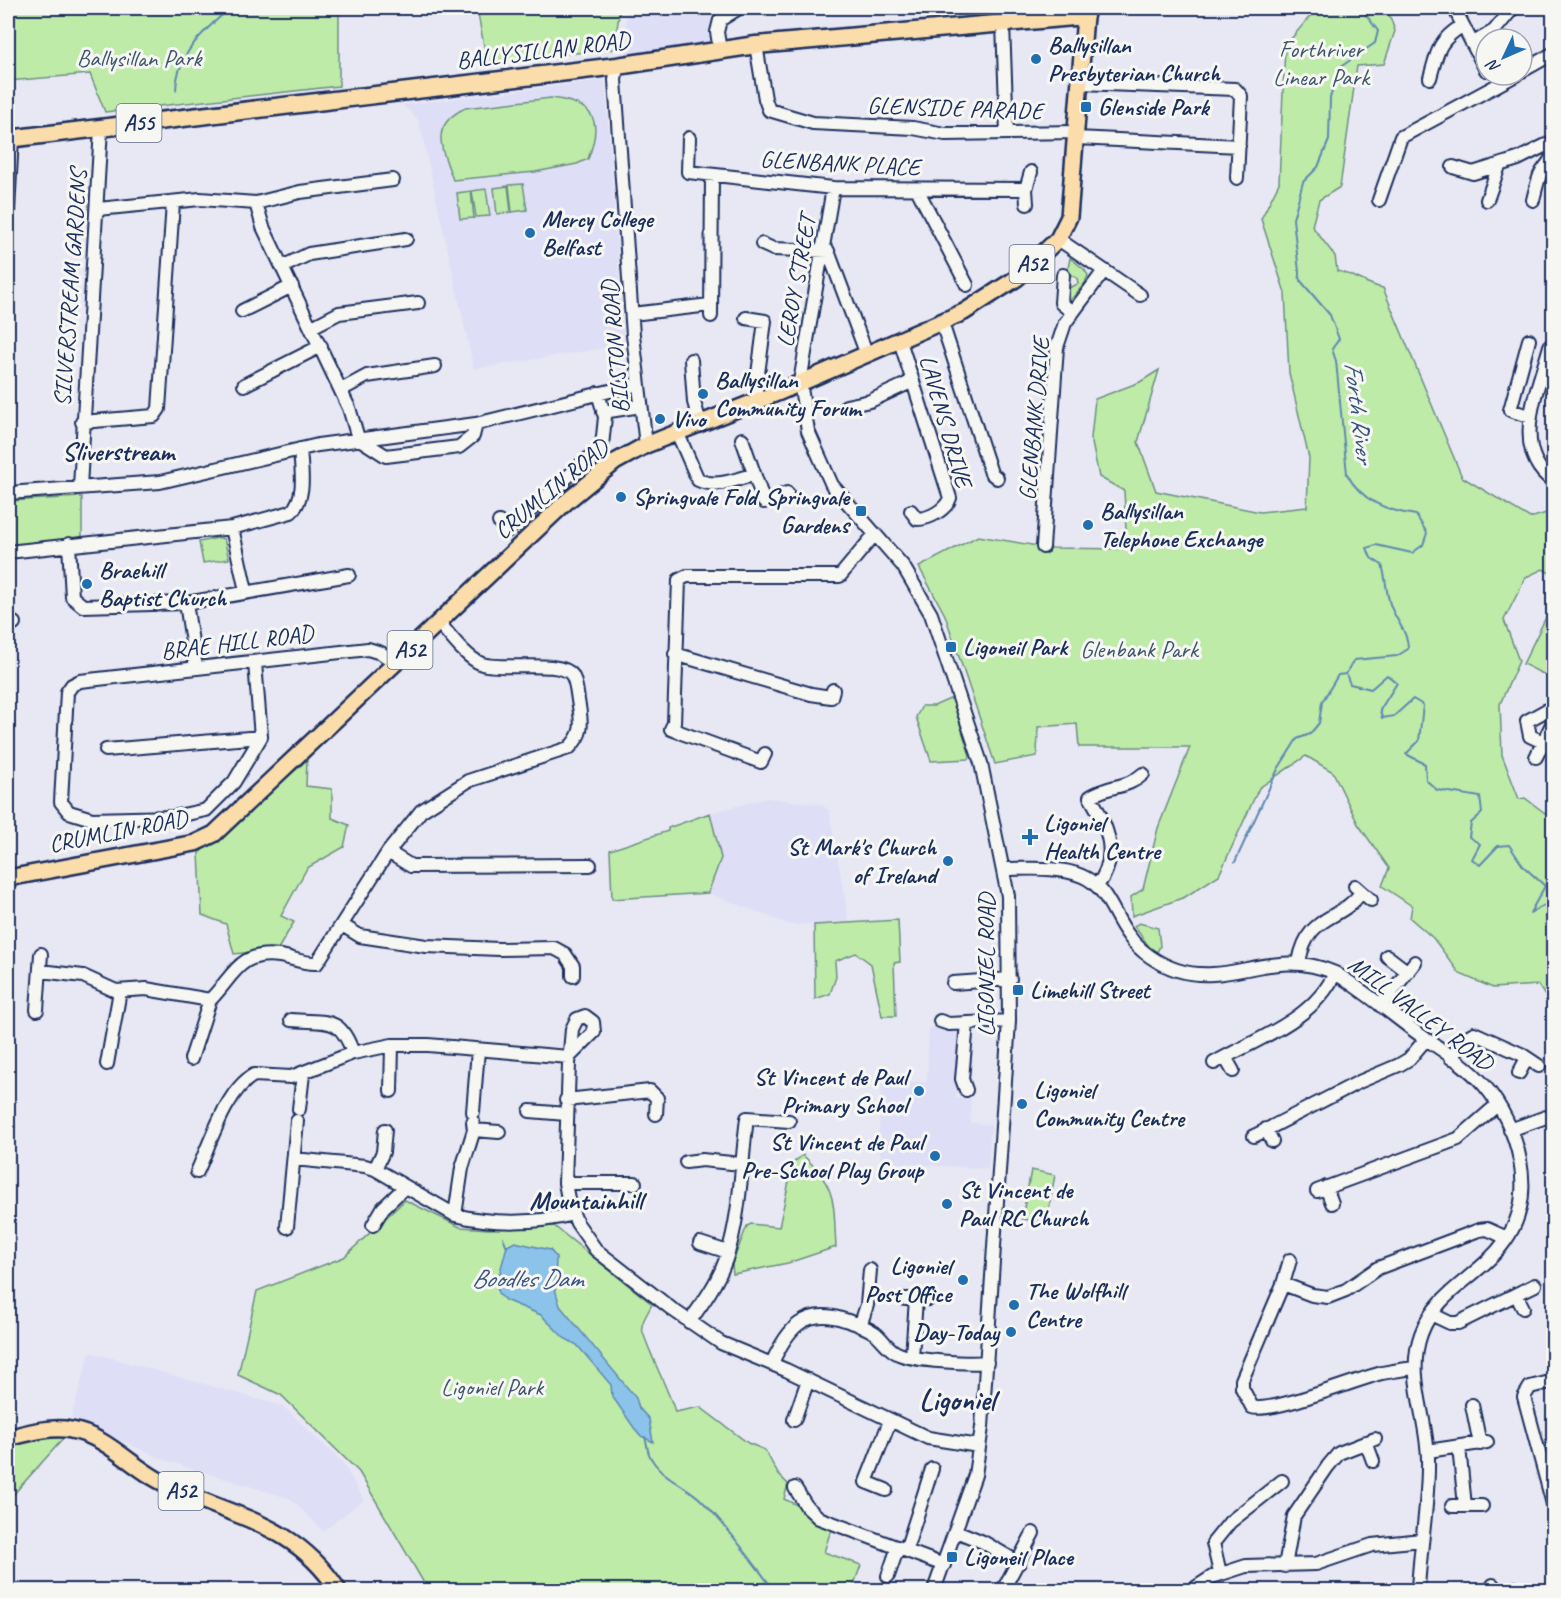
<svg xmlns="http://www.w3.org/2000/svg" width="1561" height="1598" font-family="Caveat,sans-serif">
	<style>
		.built { fill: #dedef6 }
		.green { fill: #beeba8; stroke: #6c8d83; stroke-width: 1.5 }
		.water { fill: #8bc3ea; stroke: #5e88b2; stroke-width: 1.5 }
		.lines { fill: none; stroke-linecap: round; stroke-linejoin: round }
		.stream { stroke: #5e88b2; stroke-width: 2 }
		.minor-casing { stroke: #1b2f5e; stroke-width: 16 }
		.major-casing { stroke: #1b2f5e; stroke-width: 20 }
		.highway-casing { stroke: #1b2f5e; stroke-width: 21 }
		.minor { stroke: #f6f6f2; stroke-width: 12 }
		.major { stroke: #fbddab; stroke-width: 15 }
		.highway { stroke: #fbddab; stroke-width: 16 }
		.poi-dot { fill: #1f6fb2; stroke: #f6f6f2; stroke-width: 2 }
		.labels { text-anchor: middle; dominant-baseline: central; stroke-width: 6; stroke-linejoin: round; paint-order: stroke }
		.shield { fill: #f6f6f2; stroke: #5d6b8a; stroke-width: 1.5 }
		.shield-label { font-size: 22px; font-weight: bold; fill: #1b2f5e }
		.poi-label { font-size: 24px; font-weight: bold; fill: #1b2f5e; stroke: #f6f6f2; text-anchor: start }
		.park-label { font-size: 24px; fill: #3c556d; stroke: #f6f6f2 }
		.street-label { font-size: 24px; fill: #1b2f5e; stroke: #f6f6f2 }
		.water-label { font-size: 26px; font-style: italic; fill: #375481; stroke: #f6f6f2 }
		.neighbourhood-label { font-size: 26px; font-weight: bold; fill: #1b2f5e; stroke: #f6f6f2 }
		.district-label { font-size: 30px; font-weight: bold; fill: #1b2f5e; stroke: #f6f6f2 }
	</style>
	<rect width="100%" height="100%" fill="#e8e8f4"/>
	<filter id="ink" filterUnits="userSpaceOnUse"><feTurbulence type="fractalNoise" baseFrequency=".0167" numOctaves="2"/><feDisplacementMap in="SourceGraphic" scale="12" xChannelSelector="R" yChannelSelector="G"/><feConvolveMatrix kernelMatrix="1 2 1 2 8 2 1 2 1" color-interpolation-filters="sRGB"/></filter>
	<g filter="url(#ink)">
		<path class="built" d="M627,8H712L709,41L703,45L639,56L626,55L624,46Z
			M605,80L624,345L474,369L419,121L403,105Z
			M767,798L820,804L829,810L849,922L790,925L708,893L721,858L710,813Z
			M958,1027L962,1031L956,1098L971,1099L970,1123L991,1124L988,1169L881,1162L878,1143L882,1079L927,1082L929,1028Z
			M90,1352L283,1406L342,1462L364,1500L323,1531L291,1499L167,1461L71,1418Z"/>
		<path class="green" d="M8,8H339V86L105,112L90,74L8,81Z
			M480,8H620L614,49L487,62L478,14Z
			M1317,8H1387L1395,31L1384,64L1357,66L1340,187L1319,200L1312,226L1335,256L1337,271C1355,274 1366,285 1383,288L1462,477L1530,518L1553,511V575L1543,569L1526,577L1504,620L1519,661L1500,704L1502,755L1519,799L1525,798L1553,819V1008L1538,985L1493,988L1460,974L1433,938L1410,918L1412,906L1382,886L1389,868L1358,824L1333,772L1306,756L1259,788L1219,875L1185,897L1132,916L1131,897L1143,889L1158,828L1190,747H1079L1077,724L1038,727L1037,756L995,764L945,615L919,567L978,536L1050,548L1127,549L1124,491L1099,477L1091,438L1095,399L1140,382L1159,370L1138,442L1156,491L1260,512L1307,507L1309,458L1289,373L1285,293L1261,219L1279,183L1285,46Z
			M551,98C593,103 604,119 588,159L577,164L535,172L453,180C443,150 427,127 465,108Z
			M523,184L527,210L512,212L509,185Z
			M508,186L511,212L497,214L494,188Z
			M486,189L490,216L476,217L472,191Z
			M471,191L474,218L460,219L457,193Z
			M1070,258L1084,269L1088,275L1085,283L1069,302L1066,300V289L1078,284L1077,278L1067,273Z
			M82,497V540L8,549V501Z
			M218,538L224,539L229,559L203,563L199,542Z
			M1551,607L1554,608L1553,679L1523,664Z
			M952,698L970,756L969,759L931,761L916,717L922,706H934Z
			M307,760L306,786L332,789V818L349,825L344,847L307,868L281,916L294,922L278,949L234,954L226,924L202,915L199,853Z
			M710,813L721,858L708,893L612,899L610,850L668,831V828Z
			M898,920L900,962L894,963L896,1016H882L871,964L856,953L835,961L836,977L830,994L815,999L814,925Z
			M1139,923L1158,928L1160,946L1157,952L1150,948L1134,926Z
			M803,1155C838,1190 833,1200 836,1247L788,1263L733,1274L732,1264L747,1226L751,1224L779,1227L793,1163Z
			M1031,1170L1055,1175L1046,1223L1022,1219Z
			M405,1200L460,1227L489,1229L554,1226L652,1304C649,1311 643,1319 642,1326C640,1335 671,1394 675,1412L700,1407L748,1443L765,1450L778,1474L788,1484L784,1499L797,1505L812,1522L831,1530L824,1552L861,1565L852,1590H428L359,1472L281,1395L238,1375L257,1291L344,1257Z
			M71,1430L11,1497L8,1504V1438Z"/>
		<path class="water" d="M515,1242L550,1250L556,1257L555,1289L560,1306L636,1398L639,1408L649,1419L653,1442L639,1435L612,1396L611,1385L577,1345L564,1338L541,1315L505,1300L498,1293L497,1283L507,1246Z"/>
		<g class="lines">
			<path class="stream" d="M176,90C177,53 204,31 230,8
				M1346,674L1354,660L1397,656L1408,649C1409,633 1395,620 1390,604C1386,592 1386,578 1382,565L1371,558L1367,548L1376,545L1412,553L1423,545L1427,533L1416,515C1387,511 1361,501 1347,474L1336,361L1332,349L1339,339L1330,315L1300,280L1293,219L1303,182L1318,167L1329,140L1330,98L1339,68L1375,43L1378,31L1361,8
				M1346,674L1350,684L1371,689L1387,675L1397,683L1380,710L1382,718L1394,716L1413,699L1423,705L1419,741L1406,754L1425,764L1426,780L1437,790L1480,797L1482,813L1471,823L1469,837L1480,844L1472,859L1480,865L1498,846L1509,845L1523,866L1545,886L1530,913L1547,904L1554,906
				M1235,862L1278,769L1297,739L1310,734L1319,723L1322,702L1338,675L1346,674
				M503,1237L507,1247
				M645,1437C647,1442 647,1449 649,1454C658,1476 686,1485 701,1500C728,1527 751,1560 774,1590"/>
			<g class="minor-casing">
				<path id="minor" d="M1454,8L1486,70
					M1003,24L1007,133
					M1472,44L1494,31L1513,8
					M756,45L765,99L769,110L813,123L913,128L945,134L1077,132
					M720,50L717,32L720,20L739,8
					M617,66L615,80L633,335L646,445
					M1522,71L1554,53
					M1430,78C1437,53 1438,40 1462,26
					M1080,83L1235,89L1241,96L1237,178
					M689,138L688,172L833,188L1026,189
					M1077,138L1239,146
					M1453,167L1473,173L1518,159L1554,141
					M833,188L800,382L808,431L832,485L903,566L931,614L981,763L1008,896L1009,1021L982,1427L975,1475L934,1590
					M917,189L967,285
					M1379,200L1401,137L1516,75
					M1487,200L1499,166
					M1533,200C1535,192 1537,183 1540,175C1546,163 1558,159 1548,144
					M256,203L263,227L349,408L358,438L386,456L459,447L473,436L476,424
					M1027,204L1026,189L1031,172
					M98,209L200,199L256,203L300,192L393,180
					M8,210L12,138
					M1058,239L1140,295
					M762,244L773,249L828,251L867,355
					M282,267L309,254L406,239
					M1063,275L1061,303L1072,312
					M242,311L292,286
					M632,314L710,305
					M711,316L712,175
					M746,318L765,321L756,389L757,401
					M942,323L991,473L997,478
					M312,327L339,313L418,303
					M1529,340L1510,410L1531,417
					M900,341L950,498C946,510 929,519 917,519L911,511
					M1550,346C1539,388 1508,450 1554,482
					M691,360L694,402L700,423
					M244,385L321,346
					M341,390L367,376L435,366
					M846,406L870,401L913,381
					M603,412L641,406
					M82,422L154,416L159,409L173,203
					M677,432L698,480C716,488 735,480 752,475
					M742,439L764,502L787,493
					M80,487L101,128
					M8,493L160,482L318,445L476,424L638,384
					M499,522L507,531L602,446L605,417L598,393
					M232,528L246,591
					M69,544L72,597L83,606L186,603L349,575
					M1043,547L1057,347L1065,323L1103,272
					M8,552L232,528L291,512C307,497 301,469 300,449
					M186,603L196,668
					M8,623H14
					M675,654L811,694L831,697L833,690
					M255,663L261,737L234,782L206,810L173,817L92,819L69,812L61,802L67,692L72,685L80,681L368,649L381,653L396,663
					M1543,742L1530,736L1527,721L1554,706
					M106,750L261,737
					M765,754L761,762L671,729L674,723L679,580L687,576H840L875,534
					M1536,757L1554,720
					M388,852L411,866L590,865
					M1005,869C1028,869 1060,866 1082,876C1108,887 1113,916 1129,936C1140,952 1159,964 1177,970C1232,987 1273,946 1335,973C1363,990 1389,1012 1416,1032C1438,1048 1465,1063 1484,1085C1518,1125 1539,1194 1505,1241C1480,1277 1437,1290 1421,1334C1406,1376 1427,1416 1428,1459C1429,1503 1420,1546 1418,1590
					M1097,886C1120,857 1108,826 1090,797C1110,784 1127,789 1143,774
					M1355,886L1371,900
					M342,925L360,936L426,946L499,949L554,948L565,954L573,966V976
					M1387,956L1408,972
					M1299,962C1308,913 1338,923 1361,893
					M41,971L83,976L116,991L146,989L210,1000C234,976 239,950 280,956C293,958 303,964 317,963L388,852L421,811L468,781L569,748C583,734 582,725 579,706C577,697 577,683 572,675C560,659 504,671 482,664C466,658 450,635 439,623
					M953,983L1010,979
					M1381,1006L1415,962
					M37,1010L41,954
					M291,1020C327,1023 340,1015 353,1053
					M940,1021L949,1024L1009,1021
					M569,1057L594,1032L593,1022L585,1016L577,1019L572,1029L569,1064L565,1183L569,1204L577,1223L596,1250L673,1310L721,1343L786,1370L928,1438L979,1446
					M1225,1057L1233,1071
					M1451,1058L1467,1037L1474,1033L1521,1054L1539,1066
					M191,1059L210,1000
					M1214,1063C1256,1039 1314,1020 1335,973
					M107,1064L120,991
					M1519,1073L1527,1058
					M966,1090L962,1079L967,1023
					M391,1091L392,1045
					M566,1100L650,1091L657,1098L656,1114
					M299,1109L303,1074
					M530,1111L566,1114
					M473,1112L478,1050
					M1266,1129L1272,1141
					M385,1130L383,1152L375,1169L455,1215L462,1168L474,1130L473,1122
					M474,1130L499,1132
					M1510,1130L1546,1117
					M1254,1136L1359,1082L1399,1065L1409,1059L1426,1039
					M294,1159L365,1166L375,1169
					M686,1162L702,1160L741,1164
					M197,1172C210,1144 226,1090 254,1075L291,1077L353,1053L392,1045H428L569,1057
					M565,1183H635
					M1326,1187L1332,1203
					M1317,1191L1458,1139L1497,1105
					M455,1215C491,1224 537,1224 573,1214
					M373,1225L383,1208L404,1188
					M287,1227L297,1121
					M700,1243L728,1252
					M1290,1260L1283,1284L1242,1380V1388L1252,1407C1271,1414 1357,1379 1382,1373C1393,1371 1404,1369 1415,1368
					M1283,1284L1312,1295L1328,1297L1346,1290L1378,1268L1479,1230L1487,1229L1507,1238
					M1516,1294L1523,1308
					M905,1299H929
					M1431,1314L1450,1323H1458L1535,1285
					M689,1322C703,1303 718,1282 726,1259C741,1215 741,1164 747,1118L789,1121
					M860,1326L867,1305L870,1270
					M912,1357L916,1299
					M772,1363C787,1330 804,1306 845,1320C855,1323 866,1327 875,1333C884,1340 888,1350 899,1354C916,1361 968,1364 987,1362
					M1554,1381L1530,1387L1524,1397L1554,1508
					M1472,1405L1480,1444
					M794,1420L808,1380
					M1366,1442L1373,1461
					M1459,1447L1465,1506
					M1428,1451L1487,1442
					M795,1488L807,1507L819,1518L944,1565
					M886,1490L866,1482L890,1421
					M1452,1506H1482
					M956,1531L983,1542L1019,1563
					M906,1550L932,1469
					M1285,1566L1294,1516L1328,1466L1339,1453L1375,1439
					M1220,1573L1213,1543L1230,1522L1282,1481
					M888,1576L898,1547
					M1493,1585L1495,1590
					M1003,1590L1033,1533
					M1192,1590L1212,1577L1246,1566L1316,1564L1372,1545L1422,1540
					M1509,1590L1517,1588"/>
			</g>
			<g class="major-casing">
				<path id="major" d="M8,878L195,843L214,834L566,502L615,462L646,445L777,393L964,312L1017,278L1058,239L1069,217L1085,16
					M8,1438C27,1433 51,1426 71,1430C104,1435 130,1465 158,1480C227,1518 291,1518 338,1590"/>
			</g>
			<g class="highway-casing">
				<path id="highway" d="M8,139L617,66L756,45L1085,16L1086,8"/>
			</g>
			<use href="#minor" class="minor"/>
			<use href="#major" class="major"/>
			<use href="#highway" class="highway"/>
		</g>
	</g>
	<g class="poi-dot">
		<circle cx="1036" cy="59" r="6"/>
		<rect x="1080" y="101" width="12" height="12" rx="3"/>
		<circle cx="530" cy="233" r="6"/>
		<circle cx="703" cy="394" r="6"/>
		<circle cx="660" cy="419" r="6"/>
		<circle cx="621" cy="497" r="6"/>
		<rect x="855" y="505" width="12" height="12" rx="3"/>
		<circle cx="1088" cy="525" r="6"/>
		<circle cx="87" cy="584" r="6"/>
		<rect x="945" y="641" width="12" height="12" rx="3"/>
		<path d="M1027 828h6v6h6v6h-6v6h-6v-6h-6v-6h6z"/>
		<circle cx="948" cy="861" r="6"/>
		<rect x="1012" y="984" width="12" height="12" rx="3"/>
		<circle cx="919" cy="1091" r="6"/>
		<circle cx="1022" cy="1104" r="6"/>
		<circle cx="935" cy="1156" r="6"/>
		<circle cx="947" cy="1204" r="6"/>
		<circle cx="963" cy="1280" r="6"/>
		<circle cx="1014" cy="1305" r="6"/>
		<circle cx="1011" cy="1332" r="6"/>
		<rect x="946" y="1551" width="12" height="12" rx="3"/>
	</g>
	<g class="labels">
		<g class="shield">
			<rect x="116.5" y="104" width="45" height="38" rx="4.5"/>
			<rect x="1009.5" y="245" width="45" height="38" rx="4.5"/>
			<rect x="387.5" y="631" width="45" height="38" rx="4.5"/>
			<rect x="158.5" y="1472" width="45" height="38" rx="4.5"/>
		</g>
		<g class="shield-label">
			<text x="139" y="123">A55</text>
			<text x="1032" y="264">A52</text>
			<text x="410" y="650">A52</text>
			<text x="181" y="1491">A52</text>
		</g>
		<g class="poi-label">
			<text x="1048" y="45">Ballysillan<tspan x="1048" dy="28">Presbyterian Church</tspan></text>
			<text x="1098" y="107">Glenside Park</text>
			<text x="542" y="219">Mercy College<tspan x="542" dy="28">Belfast</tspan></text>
			<text x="715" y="380">Ballysillan<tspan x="715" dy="28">Community Forum</tspan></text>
			<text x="672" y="419">Vivo</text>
			<text x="633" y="497">Springvale Fold</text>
			<text x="849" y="497" text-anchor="end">Springvale<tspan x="849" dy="28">Gardens</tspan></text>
			<text x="1100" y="511">Ballysillan<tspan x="1100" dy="28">Telephone Exchange</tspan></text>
			<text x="99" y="570">Braehill<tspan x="99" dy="28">Baptist Church</tspan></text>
			<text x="963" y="647">Ligoneil Park</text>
			<text x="1044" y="823">Ligoniel<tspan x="1044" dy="28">Health Centre</tspan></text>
			<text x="936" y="847" text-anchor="end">St Mark's Church<tspan x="936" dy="28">of Ireland</tspan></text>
			<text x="1030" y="990">Limehill Street</text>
			<text x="907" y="1077" text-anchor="end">St Vincent de Paul<tspan x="907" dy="28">Primary School</tspan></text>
			<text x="1034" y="1090">Ligoniel<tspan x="1034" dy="28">Community Centre</tspan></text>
			<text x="923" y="1142" text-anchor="end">St Vincent de Paul<tspan x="923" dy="28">Pre-School Play Group</tspan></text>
			<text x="959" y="1190">St Vincent de<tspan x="959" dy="28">Paul RC Church</tspan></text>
			<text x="951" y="1266" text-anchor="end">Ligoniel<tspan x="951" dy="28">Post Office</tspan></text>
			<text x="1026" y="1291">The Wolfhill<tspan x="1026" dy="28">Centre</tspan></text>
			<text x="999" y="1332" text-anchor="end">Day-Today</text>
			<text x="964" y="1557">Ligoneil Place</text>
		</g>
		<g class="park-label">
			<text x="1321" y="49">Forthriver<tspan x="1321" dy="28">Linear Park</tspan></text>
			<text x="139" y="58">Ballysillan Park</text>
			<text x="1139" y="649">Glenbank Park</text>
			<text x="492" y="1387">Ligoniel Park</text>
		</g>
		<g class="street-label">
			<text transform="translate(543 50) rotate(-7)">BALLYSILLAN ROAD</text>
			<text transform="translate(955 108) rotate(2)">GLENSIDE PARADE</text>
			<text transform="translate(840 163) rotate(3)">GLENBANK PLACE</text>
			<text transform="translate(796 281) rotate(-80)">LEROY STREET</text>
			<text transform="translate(70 288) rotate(-86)">SILVERSTREAM GARDENS</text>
			<text transform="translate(615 347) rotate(-95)">BILSTON ROAD</text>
			<text transform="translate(1034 419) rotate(-85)">GLENBANK DRIVE</text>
			<text transform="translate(946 421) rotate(74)">LAVENS DRIVE</text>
			<text transform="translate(551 489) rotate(-40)">CRUMLIN ROAD</text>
			<text transform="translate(237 642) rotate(-7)">BRAE HILL ROAD</text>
			<text transform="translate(118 831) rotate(-11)">CRUMLIN ROAD</text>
			<text transform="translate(986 965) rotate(-90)">LIGONIEL ROAD</text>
			<text transform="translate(1421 1013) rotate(37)">MILL VALLEY ROAD</text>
		</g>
		<g class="water-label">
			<text transform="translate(1359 412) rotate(83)">Forth River</text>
			<text x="527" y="1278">Boodles Dam</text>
		</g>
		<g class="neighbourhood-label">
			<text x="118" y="451">Sliverstream</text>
			<text x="586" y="1200">Mountainhill</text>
		</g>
		<g class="district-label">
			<text x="957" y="1400">Ligoniel</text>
		</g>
	</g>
	<rect width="1561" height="1598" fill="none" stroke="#f6f6f2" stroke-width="30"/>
	<rect x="15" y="15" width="1531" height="1568" fill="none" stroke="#1b2f5e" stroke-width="2" filter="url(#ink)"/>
	<g transform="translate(1504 57) rotate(226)"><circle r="28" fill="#f6f6f2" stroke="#9ea6b7" stroke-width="1.5"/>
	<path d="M0-4.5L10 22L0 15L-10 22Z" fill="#1f6fb2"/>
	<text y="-9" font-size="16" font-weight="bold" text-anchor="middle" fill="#1b2f5e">N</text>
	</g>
</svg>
